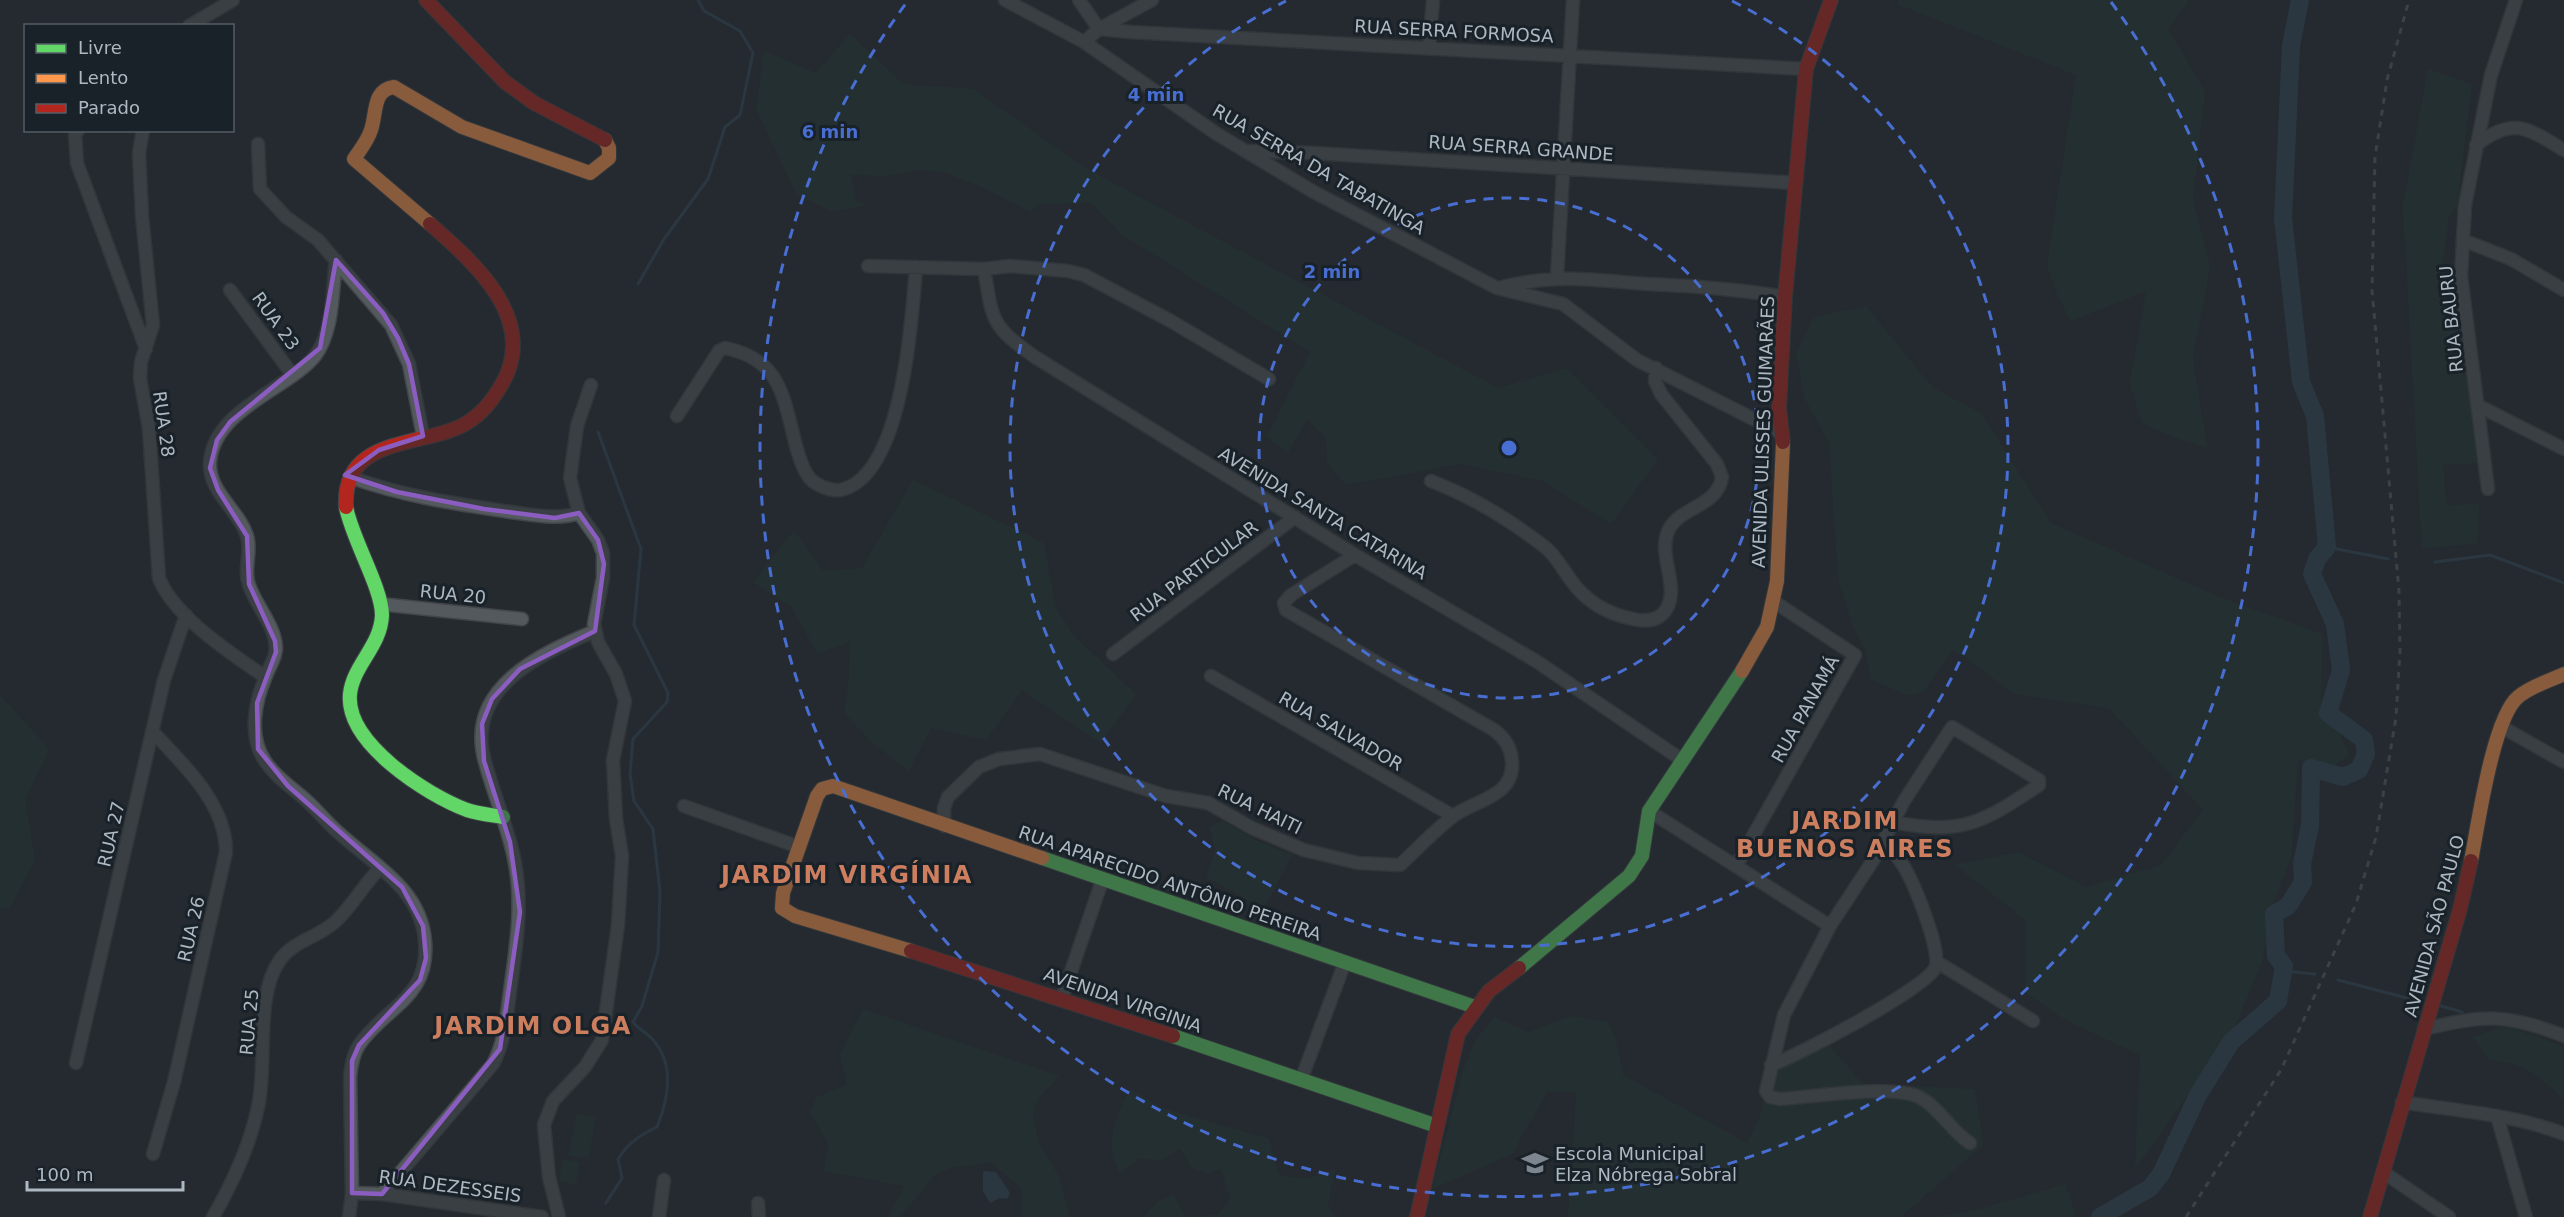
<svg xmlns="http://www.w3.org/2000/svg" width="2564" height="1217" font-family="'DejaVu Sans',sans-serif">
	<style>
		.green { fill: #253735 }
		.water { fill: #334756 }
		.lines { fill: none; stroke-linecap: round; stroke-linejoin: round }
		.stream { stroke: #334756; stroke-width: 3 }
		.river { stroke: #334756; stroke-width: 18 }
		.street-casing { stroke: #42464a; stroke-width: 15 }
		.fast-casing { stroke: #42464a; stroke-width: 16 }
		.slow-casing { stroke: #42464a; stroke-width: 16 }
		.jam-casing { stroke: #42464a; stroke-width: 16 }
		.street { stroke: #54595e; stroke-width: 12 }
		.fast { stroke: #63d668; stroke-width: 14 }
		.slow { stroke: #ff974d; stroke-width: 14 }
		.jam { stroke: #b3261e; stroke-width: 14 }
		.rail { stroke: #575d61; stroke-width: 3; stroke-dasharray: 6 6; stroke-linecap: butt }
		.marked { fill: none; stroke: #8c5dc0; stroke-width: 4.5; stroke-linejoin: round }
		.ring { fill: none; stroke: #486ed1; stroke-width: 3; stroke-dasharray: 10 8 }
		.labels { text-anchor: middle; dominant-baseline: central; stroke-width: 6; stroke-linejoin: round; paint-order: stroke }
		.street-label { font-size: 18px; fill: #adb8c2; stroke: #192229 }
		.poi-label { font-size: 18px; fill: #adb8c2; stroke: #192229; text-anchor: start }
		.district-label { font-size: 24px; font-weight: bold; letter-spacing: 1.5px; fill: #cc7e5e; stroke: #192229 }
		.centre { fill: #486ed1; stroke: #192229; stroke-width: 3 }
		.ring-label { font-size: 18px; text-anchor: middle; font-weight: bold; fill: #486ed1; stroke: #192229; stroke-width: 6; stroke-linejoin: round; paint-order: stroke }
	</style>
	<rect width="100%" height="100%" fill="#252a2f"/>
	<path class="green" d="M1899,0H2189L2168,29L2205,91L2193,199L2210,266L2193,359L2207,448L2173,437L2142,423L2130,384L2146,291L2071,321L2058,297L2047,265L2076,75L1897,4Z
		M850,34L903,84L973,89L1087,169L1498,388L1567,368L1658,459L1611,524L1543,481L1460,464L1346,485L1327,463L1326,437L1307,419L1288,453L1267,436L1310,352L1121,234L1091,203L1041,204L1030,212L979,186L946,173L919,170L887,176L851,175L856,201L866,205L833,212L797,195L756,109L764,51L816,73Z
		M2428,69L2472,84L2457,206L2449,217L2441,270L2454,272L2477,463L2443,465L2446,505L2479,504L2477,543L2422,549L2403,205Z
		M1866,306L1933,388L1981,413L2051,523L2222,598L2322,634L2321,715L2336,726L2349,755L2335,765L2298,760L2291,857L2271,908L2263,959L2233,1032L2135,1169L2140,1055L2064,1019L2026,993V920L1955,865L2018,852L2086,887L2161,865L2203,810L2110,709L2013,693L1953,649L1924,691L1909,696L1870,679L1866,652L1853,627L1838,579L1829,443L1804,397L1796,353L1814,317Z
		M913,480L1044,543L1055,606L1075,637L1136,694L1101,743L1022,690L986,740L931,728L909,771L869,740L844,712L849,678L850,641L818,654L791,607L753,582L794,530L823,571L862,568Z
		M0,695L49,749L25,800L35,860L9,909L0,908Z
		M1222,821L1255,840L1292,855L1264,909L1206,877L1215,850L1209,827Z
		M863,1009L1059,1076L1039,1097L1033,1113L1038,1142L1060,1178L1069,1217H1022V1189L991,1162L950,1168L934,1176L900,1217H888L904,1186L824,1171L828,1144L810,1111L817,1097L847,1085L840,1054Z
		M1570,1016L1607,1022L1616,1039L1623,1075L1747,1143L1759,1119L1774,1064L1827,1043L1863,1084L1975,1089L1983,1145L1901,1217H1568L1576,1092H1547L1512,1154L1432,1189L1463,1071L1475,1041L1494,1017L1529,1032Z
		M2505,1026L2564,1046V1100C2535,1073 2528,1064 2488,1059L2473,1037Z
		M1130,1089L1162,1108L1269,1139L1279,1175L1307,1179L1335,1169L1328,1204L1334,1217H1193L1219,1214L1230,1199L1221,1169L1206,1174L1191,1167L1180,1148L1160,1161L1139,1158L1120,1173C1102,1145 1117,1116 1130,1089Z
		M577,1113L596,1118L588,1159L568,1155Z
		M563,1159L580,1162L576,1185L559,1181Z
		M2066,1184L2076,1217H1936L1975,1210Z
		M1173,1195L1186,1217H1144L1158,1202Z"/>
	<path class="water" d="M983,1171L996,1172L1010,1193L1007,1199L1000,1198L990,1203L983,1191Z"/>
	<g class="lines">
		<path class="stream" d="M638,284L664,239L708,179L725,127L740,115L753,53L740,31L704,11L698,0
			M598,432L641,549L634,625L668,693L667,702L633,739L630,774L634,801L653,829L660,892L658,952L642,1006L633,1022C639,1030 648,1033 654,1041C675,1066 668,1100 657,1127C640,1135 628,1143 618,1159L622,1178L606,1203
			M2327,547L2388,559
			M2435,562L2490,555L2564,583
			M2283,971L2315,974
			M2338,980L2422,1002
			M2441,1006L2462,1012"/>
		<path class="river" d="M2100,1217L2150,1188L2161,1174L2198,1095L2231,1042L2278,1001L2284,966L2276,956L2274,914L2288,906L2303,882L2302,864L2310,825L2311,768L2343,777L2359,770L2366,754L2364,740L2328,713L2341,670L2335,624L2312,574L2317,559L2327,547L2315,416L2301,382L2283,218L2291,46L2300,0"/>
		<g class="street-casing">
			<path id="street" d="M1005,0L1084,42L1217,134L1312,191L1497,288L1563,304L1637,360L1783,434
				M1079,0L1099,29L1130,32L1806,69
				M189,26L233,0
				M1084,42L1099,29L1152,0
				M1429,47L1433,0
				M78,130L75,135L77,163L146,349
				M143,130L139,153L142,216L153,325L141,362L140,378L149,429L159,578C174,617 231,653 265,677
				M258,144L260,189L286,217L318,240L391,325L409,364L423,436
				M2476,145C2513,116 2527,128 2564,150
				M1245,151L1313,153L1796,183
				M2463,240L2511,259L2564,290
				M336,260C332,290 334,331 315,356C288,389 214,409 210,462C208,492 239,510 247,536C252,552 243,569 249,585C256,606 275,625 276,648C276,658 269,667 266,676C255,701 248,736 265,761C276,778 293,788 308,802C319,812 328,824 339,833C374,865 421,889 425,941C430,998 386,1006 359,1045C353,1054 351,1066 350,1077L352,1193L349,1217
				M868,266L984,269L1010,266L1068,271L1084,275L1169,320L1269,379
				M984,269C993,321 990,325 1035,357L1355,555L1536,661L1682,760
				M1557,277L1573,0
				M1498,288C1555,273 1591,280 1648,284C1694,286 1739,289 1785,297
				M230,290L292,374
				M2479,406L2564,449
				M677,416L719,351L725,348C780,359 783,395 795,442C798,453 801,466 808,476C814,485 830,491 840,490C903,478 912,318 916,267
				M350,477C402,496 456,504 511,512C535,515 556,520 579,513
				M1431,481C1473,497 1510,520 1545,547C1556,556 1562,568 1570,579C1586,602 1607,614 1633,619C1646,622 1658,621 1666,610C1680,588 1659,557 1667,534C1676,506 1717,509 1722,477L1717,464L1661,394L1655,381L1656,368
				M2488,489L2461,276L2465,205L2491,75L2516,0
				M380,604L522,619
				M1113,654L1295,517
				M1211,676L1453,816
				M2500,726L2564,762
				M153,732C185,766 226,804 226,852L174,1082L153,1154
				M684,806L799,847
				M1649,811L1830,926
				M1894,822C1962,836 1984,822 2039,785V780L1952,727L1904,801L1874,859L1830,926L1784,1015L1766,1091L1770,1097L1780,1099C1812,1097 1891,1084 1919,1097C1939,1107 1951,1131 1970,1143
				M944,826V808L948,797L979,767L999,759L1040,754L1166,796L1208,803L1252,828L1304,850L1358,863L1400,865C1417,849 1433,832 1452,817C1473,800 1515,798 1512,761C1511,748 1504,737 1494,730L1286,610L1284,603L1291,595L1355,555
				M1736,866L1855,655L1773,601
				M1937,962L2033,1021
				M1062,998L1103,878
				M2424,1029C2484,1015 2506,1013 2564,1036
				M76,1063L164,680L186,615
				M1771,1065C1797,1056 1925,989 1935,968C1943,953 1913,881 1903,865C1897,856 1891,848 1884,840
				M1301,1080L1345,962
				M2402,1102C2456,1111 2513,1114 2564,1134
				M2497,1116L2526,1217
				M2383,1172L2449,1217
				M352,1193L382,1194L542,1217
				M382,1194L493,1064C506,1040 507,1011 511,984C517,941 523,901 514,858C507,825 494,795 485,762C464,688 540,654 595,631
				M758,1203L759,1217
				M213,1217C232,1184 250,1145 258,1107C268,1064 254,996 280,960C294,940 320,937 336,921C353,905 364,884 380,868
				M559,1217L549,1177L544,1125L553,1101L585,1067L602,1040L618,925L622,856L616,819L613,760L625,701L616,674L598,642L594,624L603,578V553L598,540L579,513L570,478L577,426L591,385
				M659,1217L664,1180"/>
		</g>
		<g class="fast-casing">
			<path id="fast" d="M346,507C352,539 382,588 382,615C381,646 353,665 350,694C345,743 427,795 467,810C479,814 491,815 503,817
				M1042,858L1475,1007
				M1519,968L1629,876L1642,856L1649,811L1742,671
				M1173,1036L1437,1126"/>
		</g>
		<g class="slow-casing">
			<path id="slow" d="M430,224L354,159C360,150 368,140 371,130C377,113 372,90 394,87L462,127L590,173L609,158V148L605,140
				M1742,671L1767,627L1777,581L1783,442
				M2471,861C2478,825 2493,718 2518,697C2531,686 2549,681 2564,674
				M911,951L795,916L782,908L783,893L817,796L822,789L833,786L1042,858"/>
		</g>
		<g class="jam-casing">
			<path id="jam" d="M426,0L505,82L534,103L605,140
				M1783,442L1779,408L1785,297L1806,69L1831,0
				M346,507C342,435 422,448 465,424C482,414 492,401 502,384C539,320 475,263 430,224
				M911,951L1173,1036
				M1417,1217L1458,1034L1489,991L1519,968
				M2370,1217L2460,909L2471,861"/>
		</g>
		<use href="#street" class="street"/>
		<use href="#fast" class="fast"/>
		<use href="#slow" class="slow"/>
		<use href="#jam" class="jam"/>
		<path class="rail" d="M2186,1217L2281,1070L2356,904L2376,837L2396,717L2400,651L2399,591L2372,290L2375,157L2387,80L2409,0"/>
	</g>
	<path d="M0 0H2564V1217H0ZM336,260L383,313L398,338L409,364L423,436L379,450L345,475L397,492L484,509L555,518L579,513L598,540L604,564L595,631L520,669L492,699L482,724L484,761L510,842L520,912L500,1049L382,1194L352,1193V1061L359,1045L420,980L426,958L423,926L402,887L288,786L258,749L257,703L276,652L275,641L249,584L247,536L218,490L210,468L217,440L230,422L320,348Z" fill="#252a2f" fill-opacity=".55" fill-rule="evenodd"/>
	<path class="marked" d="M336,260L383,313L398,338L409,364L423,436L379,450L345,475L397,492L484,509L555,518L579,513L598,540L604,564L595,631L520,669L492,699L482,724L484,761L510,842L520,912L500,1049L382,1194L352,1193V1061L359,1045L420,980L426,958L423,926L402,887L288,786L258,749L257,703L276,652L275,641L249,584L247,536L218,490L210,468L217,440L230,422L320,348Z"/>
	<g class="ring">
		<circle cx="1509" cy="448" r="250"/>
		<path d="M1732 1A499 499 0 1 1 1286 1"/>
		<path d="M2111 2A749 749 0 1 1 907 2"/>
	</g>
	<defs>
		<g id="school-bare" transform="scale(2.07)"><path d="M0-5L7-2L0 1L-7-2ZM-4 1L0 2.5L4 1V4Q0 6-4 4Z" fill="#7d868f" stroke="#192229" stroke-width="2.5" paint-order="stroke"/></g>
	</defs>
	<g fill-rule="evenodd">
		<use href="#school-bare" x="1535" y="1163"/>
	</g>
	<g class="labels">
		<g class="street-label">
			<text transform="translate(1454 31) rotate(3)">RUA SERRA FORMOSA</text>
			<text transform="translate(1521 148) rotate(4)">RUA SERRA GRANDE</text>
			<text transform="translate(1319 169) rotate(30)">RUA SERRA DA TABATINGA</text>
			<text transform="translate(2451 319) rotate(-96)">RUA BAURU</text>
			<text transform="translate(276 321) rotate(54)">RUA 23</text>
			<text transform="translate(164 424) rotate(82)">RUA 28</text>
			<text transform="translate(1763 432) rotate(-88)">AVENIDA ULISSES GUIMARÃES</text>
			<text transform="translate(1323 513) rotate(31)">AVENIDA SANTA CATARINA</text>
			<text transform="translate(1194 571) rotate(-37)">RUA PARTICULAR</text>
			<text transform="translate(453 594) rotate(6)">RUA 20</text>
			<text transform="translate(1805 709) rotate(-61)">RUA PANAMÁ</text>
			<text transform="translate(1341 731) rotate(30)">RUA SALVADOR</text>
			<text transform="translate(1260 809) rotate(26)">RUA HAITI</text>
			<text transform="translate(111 834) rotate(-77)">RUA 27</text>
			<text transform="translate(1170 883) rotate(19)">RUA APARECIDO ANTÔNIO PEREIRA</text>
			<text transform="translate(2434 926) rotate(-75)">AVENIDA SÃO PAULO</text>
			<text transform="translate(191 929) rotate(-77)">RUA 26</text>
			<text transform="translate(1123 1000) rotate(19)">AVENIDA VIRGINIA</text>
			<text transform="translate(249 1022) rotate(-85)">RUA 25</text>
			<text transform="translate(450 1186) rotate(8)">RUA DEZESSEIS</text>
		</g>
		<g class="poi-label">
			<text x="1555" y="1153">Escola Municipal<tspan x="1555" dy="21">Elza Nóbrega Sobral</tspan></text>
		</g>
		<g class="district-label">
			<text x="1845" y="821">JARDIM<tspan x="1845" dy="28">BUENOS AIRES</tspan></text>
			<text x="847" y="875">JARDIM VIRGÍNIA</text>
			<text x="533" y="1026">JARDIM OLGA</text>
		</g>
	</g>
	<circle cx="1509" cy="448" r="9" class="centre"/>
	<g class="ring-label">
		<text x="1156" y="101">4 min</text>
		<text x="830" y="138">6 min</text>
		<text x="1332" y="278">2 min</text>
	</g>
	<rect x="24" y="24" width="210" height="108" fill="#192229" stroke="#545e66" stroke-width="1.5"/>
	<rect x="36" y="44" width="30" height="9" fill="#63d668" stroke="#545e66" stroke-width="1.5"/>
	<text x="78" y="54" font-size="18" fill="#adb8c2">Livre</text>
	<rect x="36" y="74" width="30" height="9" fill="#ff974d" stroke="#545e66" stroke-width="1.5"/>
	<text x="78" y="84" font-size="18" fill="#adb8c2">Lento</text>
	<rect x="36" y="104" width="30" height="9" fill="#b3261e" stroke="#545e66" stroke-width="1.5"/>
	<text x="78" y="114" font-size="18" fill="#adb8c2">Parado</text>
	<path d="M27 1181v9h156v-9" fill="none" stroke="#adb8c2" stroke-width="3"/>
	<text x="36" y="1181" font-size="18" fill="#adb8c2" stroke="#192229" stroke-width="4.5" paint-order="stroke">100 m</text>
</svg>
